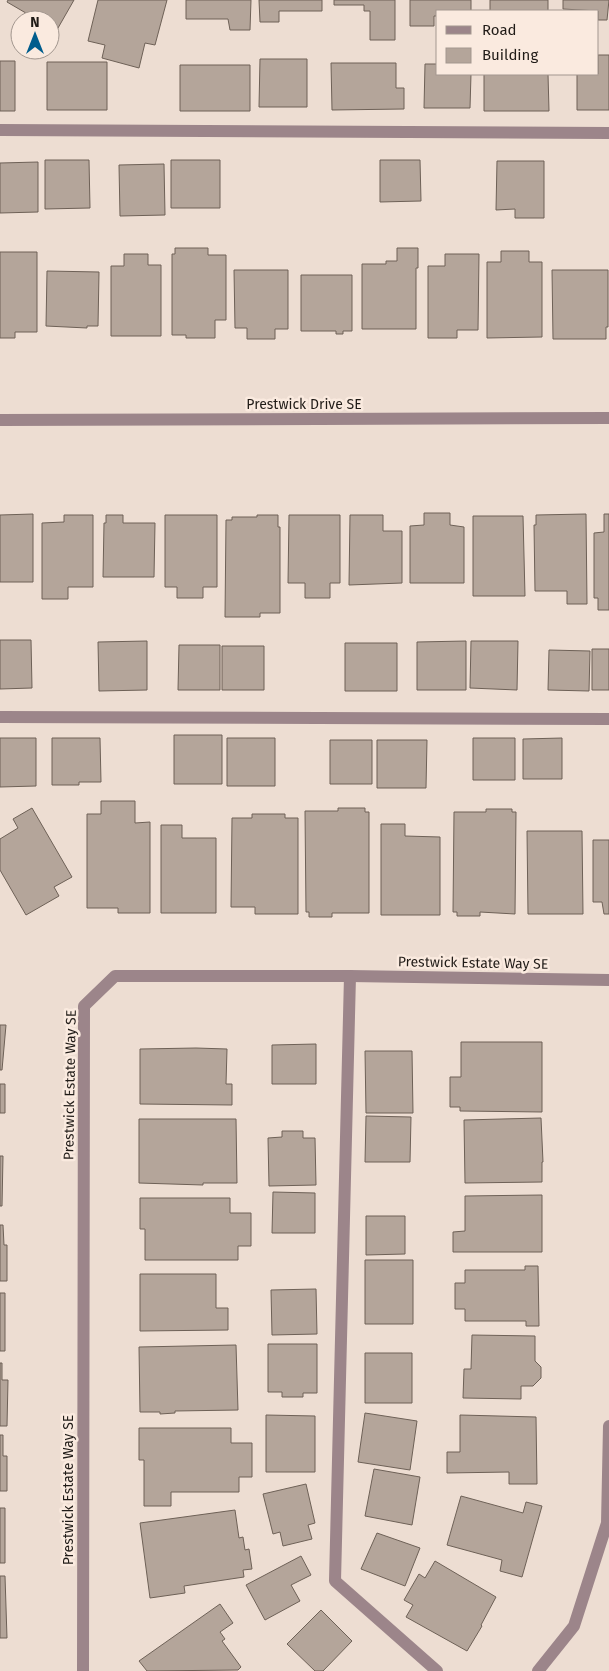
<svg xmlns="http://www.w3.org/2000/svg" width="609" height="1671" font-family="'Fira Sans',sans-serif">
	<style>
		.building { fill: #b4a59a; stroke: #6e6157 }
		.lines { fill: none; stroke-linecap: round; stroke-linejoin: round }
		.lane { stroke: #9c858a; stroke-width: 12 }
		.street { stroke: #9c858a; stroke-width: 12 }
		.labels { text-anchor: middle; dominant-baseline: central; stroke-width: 5; stroke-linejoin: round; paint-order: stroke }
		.street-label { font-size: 14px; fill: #201b17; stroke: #faeadf }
	</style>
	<rect width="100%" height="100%" fill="#edddd2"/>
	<path class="building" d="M8,0H74L50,42V20H29L31,16L7,2Z
		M98,0H167L155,45L145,43L139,68L102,58L105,45L88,41Z
		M186,0H251L250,30H230L228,19H186Z
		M259,0H322V11H279V22H260Z
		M334,0H395V40H370V11H364V5H334Z
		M410,0H471V11H438V16H434V26H410Z
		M490,0H548V11H490Z
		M563,0H609L607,20H598V11L563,9Z
		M598,55H609V110H577V74H598Z
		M260,59H307V107H259Z
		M0,61H15V111H0Z
		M47,62H107V110H47Z
		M331,63H396V88H404V109L332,110Z
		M425,64H438V74H471L470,108H424Z
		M180,65H250V111H180Z
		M484,74H548L549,111H484Z
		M45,160H89L90,208L45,209Z
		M171,160H220V208H171Z
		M380,160H420L421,201L380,202Z
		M497,161H544V218H515V209L496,210Z
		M38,162V212L0,213V163Z
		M164,164L165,215L120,216L119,165Z
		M175,248H208V255H226V320H215V338H186V335H172V254H175Z
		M397,248H418V268H416V329H362V264H386V261H397Z
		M501,251H529V262H542V337L487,338V262H501Z
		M0,252H37V332H15V338H0Z
		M124,254H148V265H161V336H111V266H124Z
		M445,254H479L478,330H457V338H428V266H445Z
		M234,270H288V329H275V339H247V328H235Z
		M552,270H608V327H606V339H553Z
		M47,271L99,272L98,326H87V328L46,326Z
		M301,275H352V331H343V334H336V331H301Z
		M424,513H450V525L464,527V583H410V526L424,525Z
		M33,514V582H0V515Z
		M586,514L587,604H567V591H535L534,525H536V515Z
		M604,514H609V610H598V598H594V533L604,532Z
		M64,515H93V587H68V599H42V523L64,522Z
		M106,515H123V523H155L154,577H103L104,523H106Z
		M165,515H217V587H203V598H177V587H165Z
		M257,515H278V527H280V613H260V617H225L226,520H232V517H257Z
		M289,515H340V583H330V598H305V583H288Z
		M350,515H383V531H402V583L349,585Z
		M473,516H523L525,596H473Z
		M0,640H31L32,688L0,689Z
		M147,641V690L99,691L98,642Z
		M466,641V690H417V642Z
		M471,641H518L517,690L470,688Z
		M345,643H397V691H345Z
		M179,645H220V690H178Z
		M222,646H264V690H222Z
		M592,649H609V690H592Z
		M549,650L590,651L589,691L548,690Z
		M174,735H222V784H174Z
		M0,738H36V786L0,787Z
		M52,738H100L101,782H79V785H52Z
		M227,738H275V786H227Z
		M473,738H515V780H473Z
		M562,738V779H523V739Z
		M330,740H372V784H330Z
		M377,740H427L426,788H377Z
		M101,801H135V823L150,822V913H118V908H87V814H101Z
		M32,808L72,877L54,887L59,896L26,915L0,870V839L18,828L13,819Z
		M338,808H365V812H369V913H332V917H309V912H306L305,811H338Z
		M486,809H512V812H516L515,914L480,912V916H457V912H453L454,812H486Z
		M252,814H285V818H298V914H255V907H231L232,818H252Z
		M381,824H405V836L440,837V915H381Z
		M161,825H182V838H216V913H161Z
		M527,831H582L583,914H528Z
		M593,840H609V914H604L602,902H593Z
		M0,1025H6L2,1070H0Z
		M461,1042H542V1112L460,1111V1107H450V1077H461Z
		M316,1044V1084H272V1045Z
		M196,1048L227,1049L226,1084H232V1105L140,1104V1049Z
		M365,1051H412L413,1113H366Z
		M0,1084H5V1113H0Z
		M366,1116L411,1117L410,1162H365Z
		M541,1118L543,1162H542V1182L465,1183L464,1120Z
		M139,1119H236L237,1183H203V1185L139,1183Z
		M282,1131H303V1138H315L316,1185L269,1186L268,1138L282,1137Z
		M0,1156H3L2,1206H0Z
		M273,1192L315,1193V1233H272Z
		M542,1195V1252H453V1232L465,1231V1196Z
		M140,1198H230V1213H251V1246H238V1260H145V1229H140Z
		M366,1216H405V1254L366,1255Z
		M0,1225H3L4,1245H7V1281H0Z
		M365,1260H413V1324H365Z
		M525,1266H538L539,1326H526V1321H465V1309H455V1283H465V1270H525Z
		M140,1274H216V1308H228V1330L140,1331Z
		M316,1289L317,1334L272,1335L271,1290Z
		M0,1293H5V1351H0Z
		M472,1335L535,1336V1361L541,1367V1378L533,1386H521V1399L463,1398L464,1369H471Z
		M268,1344H317V1393H303V1397H282V1392H268Z
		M236,1345L238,1410L175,1411V1413L160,1414V1412H140L139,1347Z
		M365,1353H412V1403H365Z
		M0,1363H2V1380H8L7,1426H0Z
		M365,1413L417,1421L410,1470L358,1462Z
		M266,1415L315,1416V1472H266Z
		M460,1415L536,1417L537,1484H509V1472L447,1473V1452H460Z
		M139,1428H231V1443H252V1477H239V1492H171V1506H144V1460H139Z
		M0,1435H3V1456H7V1491H0Z
		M374,1469L420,1477L412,1525L365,1516Z
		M306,1484L315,1523L308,1525L312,1539L283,1546L280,1532L273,1534L263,1494Z
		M461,1496L523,1513L526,1502L542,1506L522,1577L500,1571L502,1560L447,1545Z
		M0,1508H5V1563H0Z
		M235,1510L239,1538L243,1537L245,1550L249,1549L252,1569L243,1570L244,1577L184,1586L185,1593L150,1598L140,1523Z
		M377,1533L420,1548L405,1586L361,1569Z
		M301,1556L311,1575L291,1585L300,1601L265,1620L246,1585Z
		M435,1561L496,1597L481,1625L482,1626L467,1651L406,1617L413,1605L404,1600L419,1574L425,1578Z
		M0,1576H5L7,1638H0Z
		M220,1604L233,1623L220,1632L225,1639L222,1641L241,1667L238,1670L147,1671L139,1661Z
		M321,1610L352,1641L323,1671H315L287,1644Z"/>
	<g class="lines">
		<path class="lane" d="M0,130L609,133
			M0,717L609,719
			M350,976L335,1581L437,1671"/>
		<path class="street" d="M0,420L609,418
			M83,1671L84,1006L115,976H350L609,980
			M538,1671L574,1626L607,1523L609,1426"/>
	</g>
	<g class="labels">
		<g class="street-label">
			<text x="304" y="404">Prestwick Drive SE</text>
			<text transform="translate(473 963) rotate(1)">Prestwick Estate Way SE</text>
			<text transform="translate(70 1085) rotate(-89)">Prestwick Estate Way SE</text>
			<text transform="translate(68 1490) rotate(-90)">Prestwick Estate Way SE</text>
		</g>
	</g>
	<rect x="436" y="10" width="162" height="65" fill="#faeadf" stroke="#a3978f"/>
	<rect x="446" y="26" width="25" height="8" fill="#9c858a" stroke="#a3978f"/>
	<text x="482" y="35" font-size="15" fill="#201b17">Road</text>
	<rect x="446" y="48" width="25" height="15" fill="#b4a59a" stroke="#a3978f"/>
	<text x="482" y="60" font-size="15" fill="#201b17">Building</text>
	<g transform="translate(35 35)"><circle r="24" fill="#faeadf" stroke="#a3978f"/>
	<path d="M0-4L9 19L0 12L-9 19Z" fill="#005d8d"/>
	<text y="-8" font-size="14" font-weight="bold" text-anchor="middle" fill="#201b17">N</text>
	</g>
</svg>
